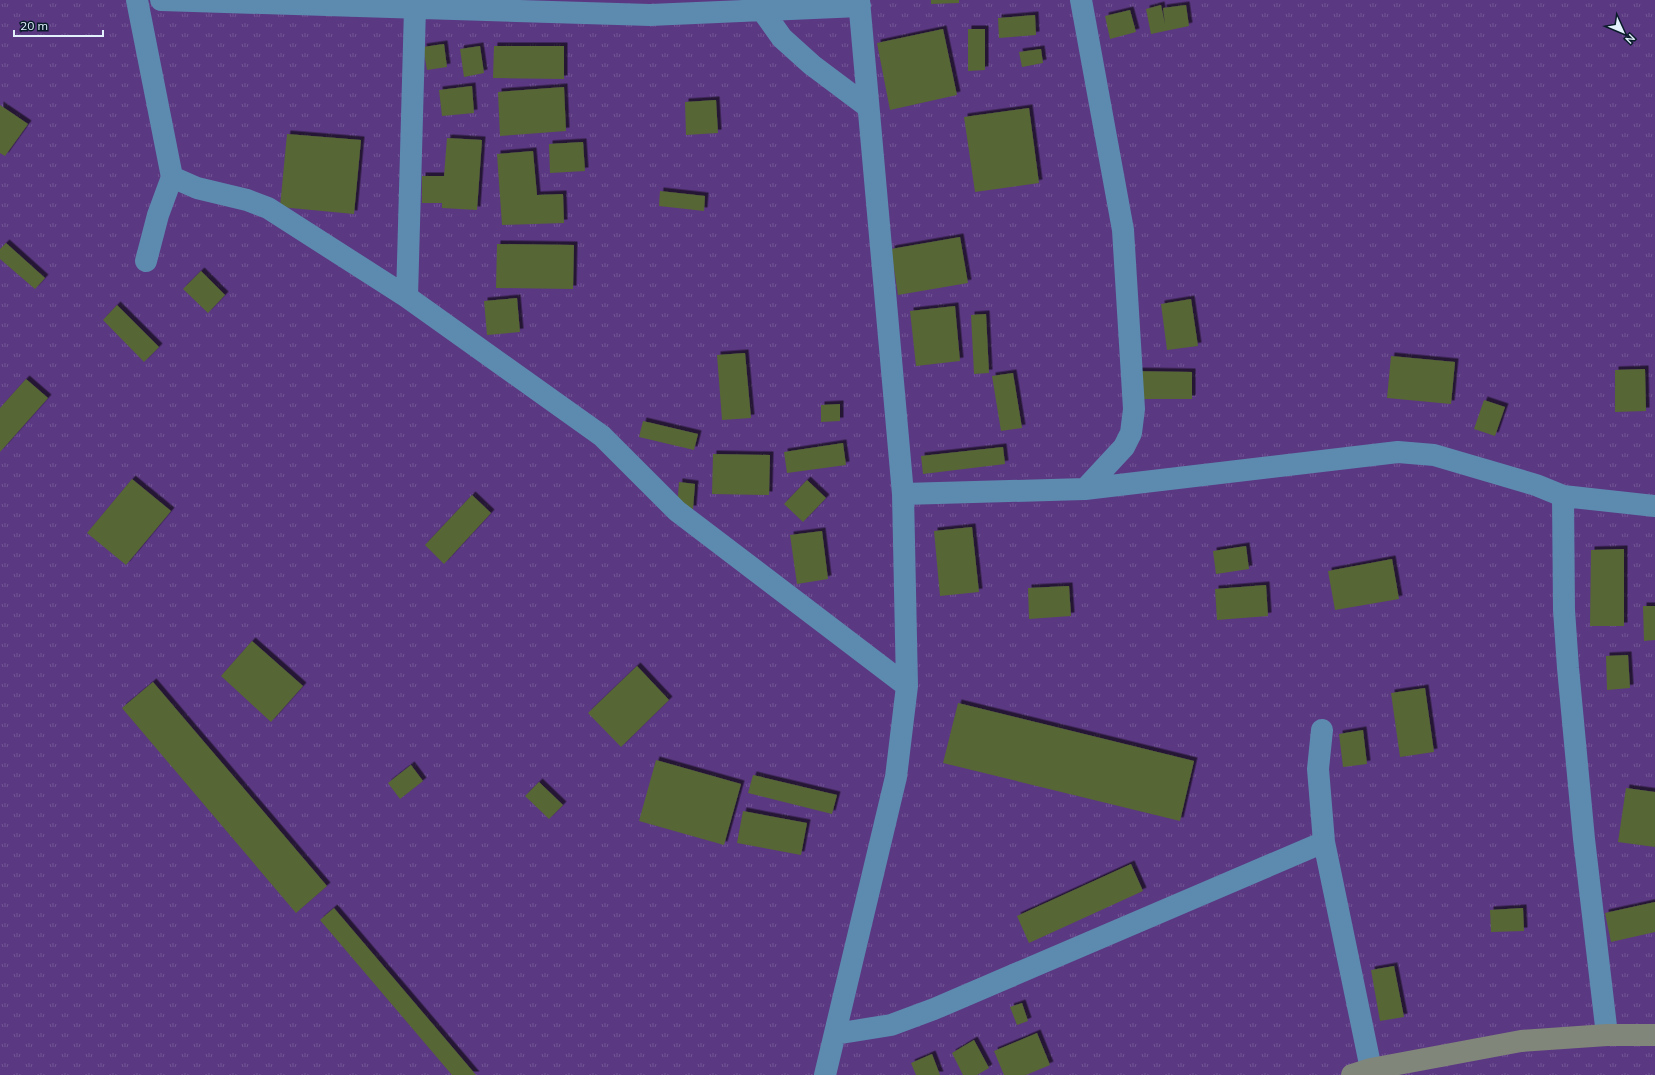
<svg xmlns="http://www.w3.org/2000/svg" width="1655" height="1075" font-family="Mulish,sans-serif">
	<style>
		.grass { fill: url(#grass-tufts) }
		.building { fill: #566635; filter: url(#shadow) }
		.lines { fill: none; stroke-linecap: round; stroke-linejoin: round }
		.street { stroke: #5d8aaf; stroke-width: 22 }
		.secondary { stroke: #80867a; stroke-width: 22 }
	</style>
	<defs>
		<pattern id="grass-tufts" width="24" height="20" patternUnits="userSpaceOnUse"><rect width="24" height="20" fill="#5b3882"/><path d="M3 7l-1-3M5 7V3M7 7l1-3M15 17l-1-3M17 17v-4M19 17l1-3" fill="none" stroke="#725595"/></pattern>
		<filter id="shadow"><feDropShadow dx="3.5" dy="-3.5" stdDeviation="0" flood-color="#0009"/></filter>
	</defs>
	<rect width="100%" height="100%" fill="#043655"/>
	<path class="grass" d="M0,0H1655V1075H0Z"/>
	<path class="building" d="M931,0H959V3L931,4Z
		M1161,5L1165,24L1163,8L1186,5L1189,26L1151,34L1146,9Z
		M1130,10L1136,32L1110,39L1105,16Z
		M1035,15L1036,35L999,38L998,18Z
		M943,29L957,95L890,110L877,43Z
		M968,29H985V70L968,71Z
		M444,44L447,67L427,70L423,47Z
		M480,46L484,73L464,77L460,49Z
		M494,46H564V79L493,78Z
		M1041,49L1043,63L1022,67L1019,52Z
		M472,86L474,113L442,116L439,90Z
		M564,87L566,131L500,136L498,92Z
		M716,100L718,133L686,135L685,102Z
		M0,105L28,124L5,156L0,153Z
		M1029,108L1039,183L975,192L964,117Z
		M287,134L361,140L354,214L280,207Z
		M447,138L482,140L477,210L442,208V203H422V176H444Z
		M583,142L585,171L550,173L549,144Z
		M533,151L537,195L563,194L564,223L502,225L497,154Z
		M660,191L705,196L704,211L659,206Z
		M960,237L968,283L898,295L891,249Z
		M6,243L45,278L35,289L0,259V249Z
		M497,244L574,245L573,289L496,288Z
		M201,271L225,295L208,313L183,289Z
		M517,298L520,332L487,335L484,301Z
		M1191,299L1198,346L1167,350L1161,304Z
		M117,305L159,347L144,362L103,320Z
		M955,306L960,361L916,366L910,311Z
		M986,314L989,373L974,374L971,315Z
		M745,353L751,418L722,420L717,355Z
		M1391,356L1455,362L1451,404L1387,398Z
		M1645,369L1646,411L1615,412V370Z
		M1127,371L1192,372V399H1126Z
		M1013,373L1022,428L1001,431L992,376Z
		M26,379L48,398L0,452V408Z
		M1484,400L1505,407L1495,436L1474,429Z
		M840,404V421L821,422V405Z
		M643,421L698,434L694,450L639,437Z
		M843,443L846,465L787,473L784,452Z
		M1003,447L1005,464L923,474L921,456Z
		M713,454L770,455L769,495L712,494Z
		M132,479L171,511L126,565L87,533Z
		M807,480L826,498L803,522L784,504Z
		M679,482L695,484L693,509H677Z
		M472,495L491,513L444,564L425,545Z
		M972,527L979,592L940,596L934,531Z
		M822,531L828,579L797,584L790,535Z
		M1246,546L1249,569L1216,574L1213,551Z
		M1624,549V626H1590L1591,550Z
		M1392,559L1399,599L1335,610L1328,571Z
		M1266,585L1268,616L1217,620L1215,589Z
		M1069,586L1071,616L1029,619L1028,588Z
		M1643,606H1655V640L1644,641Z
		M252,641L303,686L271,722L221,676Z
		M1628,655L1630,688L1607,690L1606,656Z
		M637,666L669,700L621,747L588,713Z
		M153,682L327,886L296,913L122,708Z
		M1425,688L1434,752L1400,757L1391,693Z
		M958,703L1194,761L1180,821L943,763Z
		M1363,730L1367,764L1343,767L1339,734Z
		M656,760L741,784L724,845L639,821Z
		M411,765L423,781L400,799L388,783Z
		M753,775L837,795L832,814L748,793Z
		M539,782L563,805L549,819L525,796Z
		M1626,788L1655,792V847L1618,842Z
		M743,811L807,823L801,855L737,843Z
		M1131,864L1143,891L1029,943L1017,916Z
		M1655,902V932L1611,942L1605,913Z
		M334,908L476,1075H452L320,920Z
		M1523,908L1524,931L1491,932L1490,910Z
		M1394,966L1404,1017L1380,1021L1371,970Z
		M1022,1003L1028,1021L1017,1025L1010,1007Z
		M1037,1033L1050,1065L1026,1075H1004L994,1051Z
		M974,1040L989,1068L977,1075H963L952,1053Z
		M932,1054L940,1075H916L911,1063Z"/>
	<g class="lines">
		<path class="street" d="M137,0L172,177L197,188L247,200L268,208L407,297L602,436L677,511L907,686
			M161,0L650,15L860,6
			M1081,0L1123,230L1134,409L1131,433L1124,447L1085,489
			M762,10L782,38L812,65L868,107
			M146,261L158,215L172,177
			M407,297L415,8
			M903,494L1085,489L1398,452L1434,455L1536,485L1563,496L1655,506
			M1563,496L1564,610L1568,668L1584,839L1607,1035
			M1322,730L1318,769L1324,842L1371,1069
			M835,1034L891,1025L934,1009L1324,842
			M825,1075L896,777L907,686L903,494L859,0"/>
		<path class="secondary" d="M1352,1075L1371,1069L1521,1041L1607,1035H1655"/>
	</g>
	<g transform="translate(1623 32) rotate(134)" stroke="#091c2a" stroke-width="3" paint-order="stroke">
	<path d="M0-3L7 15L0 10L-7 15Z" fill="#e3f1fd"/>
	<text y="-6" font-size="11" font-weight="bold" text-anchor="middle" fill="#e3f1fd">N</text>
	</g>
	<path d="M14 30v6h89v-6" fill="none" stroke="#e3f1fd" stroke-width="2"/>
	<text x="20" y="30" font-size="12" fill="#e3f1fd" stroke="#091c2a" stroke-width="3" paint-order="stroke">20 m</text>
</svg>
